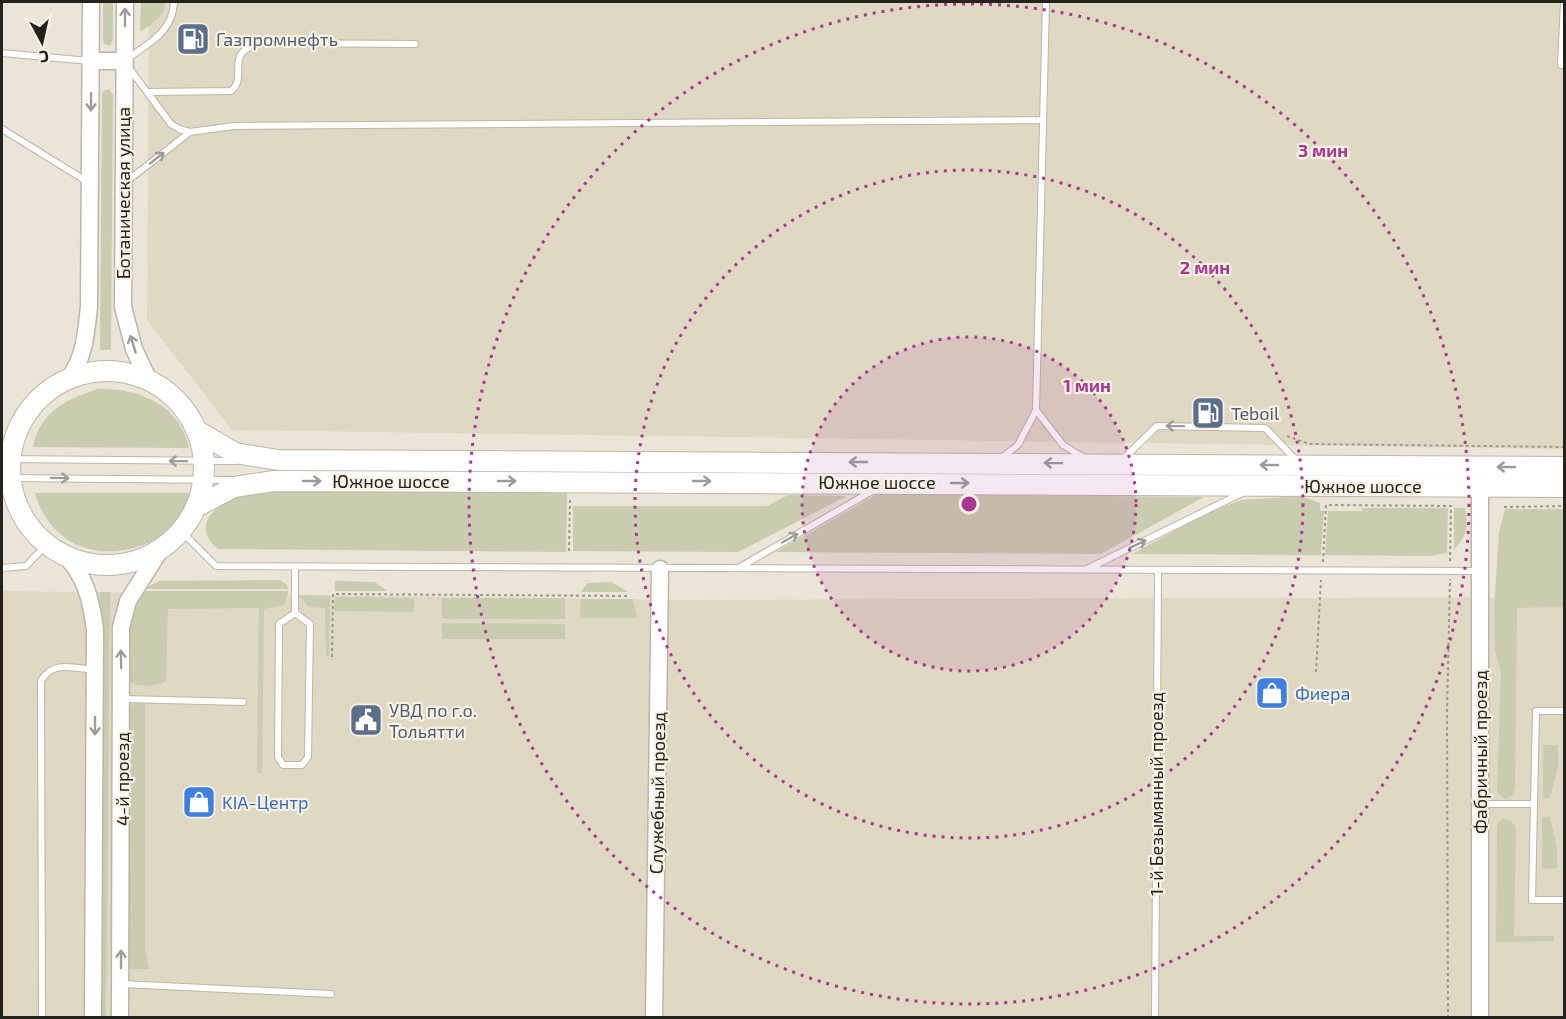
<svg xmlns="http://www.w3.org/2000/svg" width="1566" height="1019" font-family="'Exo 2',sans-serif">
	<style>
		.built { fill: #dfd8c3 }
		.green { fill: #c9ccaf }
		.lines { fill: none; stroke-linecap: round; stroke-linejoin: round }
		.lane-casing { stroke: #bbb6a8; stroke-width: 8 }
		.secondary-casing { stroke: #bbb6a8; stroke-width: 19 }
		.primary-casing { stroke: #bbb6a8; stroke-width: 22 }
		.path { stroke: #9b988d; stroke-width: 2; stroke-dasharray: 3 3; stroke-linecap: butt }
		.lane { stroke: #fff; stroke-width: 6 }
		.secondary { stroke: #fff; stroke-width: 16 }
		.primary { stroke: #fff; stroke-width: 20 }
		.oneway { stroke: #9c9c99 }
		.ring { fill: none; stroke: #aa3792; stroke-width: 3; stroke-dasharray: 3 6 }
		.labels { text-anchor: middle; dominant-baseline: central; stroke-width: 4.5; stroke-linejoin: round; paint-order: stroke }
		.service-label { font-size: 18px; fill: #4e5e75; stroke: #f7f2e4; text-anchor: start }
		.street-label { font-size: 18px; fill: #24221d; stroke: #f7f2e4 }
		.shop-label { font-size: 18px; fill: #366cbe; stroke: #f7f2e4; text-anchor: start }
		.centre { fill: #aa3792; stroke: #f7f2e4; stroke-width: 3 }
		.ring-label { font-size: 18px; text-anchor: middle; font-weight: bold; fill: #aa3792; stroke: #f7f2e4; stroke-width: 4.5; stroke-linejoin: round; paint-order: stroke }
	</style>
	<rect width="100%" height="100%" fill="#eae5d6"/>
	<path class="built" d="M149,2H1564V449L232,430L147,320Z
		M2,591L671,600L1564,597V1017L2,1018Z"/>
	<path class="green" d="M103,2H113V40L110,46L104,44L103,40Z
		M141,2H165C165,17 152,23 140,32Z
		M109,89L113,95L111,350H100L102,95L103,91Z
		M99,389C138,388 180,404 189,448L33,447C39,413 68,397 99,389Z
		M245,490L567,492L566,552L218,549C186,522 224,502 245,490Z
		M35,493H189C187,500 186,509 182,515C161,548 108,561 73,543C53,532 41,514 35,493Z
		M877,494L1204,497L1101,554L776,552Z
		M788,495L847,496L738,552L573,551V506H767Z
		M1301,496L1320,503V510L1324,511L1321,555L1132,554L1207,513L1241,500Z
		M1362,508H1448L1447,553L1429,556L1325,555L1328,511H1362Z
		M1454,508H1465C1468,526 1468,536 1454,549Z
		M1505,509H1564V607L1517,608L1515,786L1513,795L1505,799L1497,792L1501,673L1495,650L1494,609L1499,532Z
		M280,580L287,585L288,589H143L160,581Z
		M335,581L375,582L387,591H335Z
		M611,582L628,592H581L587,583Z
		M141,591H289L284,605L264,609L262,773H257L259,608L168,609L166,681C156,688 134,687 126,679L124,628Z
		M100,592H110L106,1017L96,1018Z
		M298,595L330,596L329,656H326L325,608L309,607Z
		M335,597L414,598V612L334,611Z
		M442,598H565V619H442Z
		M581,599H633L637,618H580Z
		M442,623L565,624V639H442Z
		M138,703L145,704V948L149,969H127L128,706Z
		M1543,745H1558V767L1550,798H1543Z
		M1542,817H1550L1557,848V867L1554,869L1542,868Z
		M1503,819L1510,820L1516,827L1514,936H1554V941L1496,942L1497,824Z"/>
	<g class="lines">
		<g class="lane-casing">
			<path id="lane" d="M1564,2L1561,65H1564
				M2,53L90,61
				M128,58C150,43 173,31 174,2
				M129,68L171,124L179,129L190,132L234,126L1043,120
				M148,92L231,91C249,76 223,54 259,43L415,44
				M2,129L88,182
				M126,182L190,132
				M1036,410L1063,445L1086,459
				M2,459L236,461
				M1000,459L1018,445L1036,410L1046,2
				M1122,460L1157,426L1265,428L1297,461
				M2,478L232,480
				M181,531L216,566L1479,571
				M295,567V613L310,624L308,757L302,765H283L278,757L279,624L295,613
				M740,567L874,490
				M2,568L26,566L47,544
				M1089,568L1244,492
				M124,699L243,702
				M1564,711H1536L1532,900H1564
				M1481,804H1533
				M122,984L331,994
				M42,1018L41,681C52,660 74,668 94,670
				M1155,1018L1158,570"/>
		</g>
		<g class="secondary-casing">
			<path id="secondary" d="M125,2L123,307L134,349L148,379
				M91,61H124
				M70,377C85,355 86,333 89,307L91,2
				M61,551C85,574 91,598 95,630L93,1018
				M120,1018L121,627L128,601L160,550
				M654,1018L660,569
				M1480,1018V486"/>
		</g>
		<g class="primary-casing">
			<path id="primary" d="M10 468a97 97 0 1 1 194 0a97 97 0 1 1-194 0Z
				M199,432L235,453L278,460L1564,467
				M196,507L234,487L274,481L1564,487"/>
		</g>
		<path class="path" d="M1287,436L1309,444L1564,447
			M1504,507L1564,506
			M569,551L570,499
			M1323,562L1326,505L1451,506L1450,562
			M332,657L333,594L629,596
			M1316,672L1321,580
			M1448,1018L1447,713L1450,579"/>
		<use href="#lane" class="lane"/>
		<use href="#secondary" class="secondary"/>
		<use href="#primary" class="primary"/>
	</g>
	<defs><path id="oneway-shaft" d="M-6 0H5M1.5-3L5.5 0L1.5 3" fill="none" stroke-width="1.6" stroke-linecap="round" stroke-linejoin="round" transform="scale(1.5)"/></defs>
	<g class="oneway">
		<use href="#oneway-shaft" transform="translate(125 17) rotate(-90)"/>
		<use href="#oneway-shaft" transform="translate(91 102) rotate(90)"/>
		<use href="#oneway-shaft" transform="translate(157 158) rotate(-38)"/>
		<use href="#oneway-shaft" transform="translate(133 344) rotate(-107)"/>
		<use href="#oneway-shaft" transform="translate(1175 426) rotate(-179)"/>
		<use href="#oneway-shaft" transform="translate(178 461) rotate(-179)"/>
		<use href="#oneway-shaft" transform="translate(858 462) rotate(-180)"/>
		<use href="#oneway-shaft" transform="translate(1053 463) rotate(-179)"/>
		<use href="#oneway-shaft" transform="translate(1269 465) rotate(-180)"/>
		<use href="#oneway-shaft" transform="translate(1506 467) rotate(-180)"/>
		<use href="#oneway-shaft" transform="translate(60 478) rotate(1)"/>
		<use href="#oneway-shaft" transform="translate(312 481)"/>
		<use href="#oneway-shaft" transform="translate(507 481)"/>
		<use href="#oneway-shaft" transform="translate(702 481)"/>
		<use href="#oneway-shaft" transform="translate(960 483)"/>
		<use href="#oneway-shaft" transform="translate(790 538) rotate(-30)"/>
		<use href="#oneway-shaft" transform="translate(1138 544) rotate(-26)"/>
		<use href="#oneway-shaft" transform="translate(121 659) rotate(-91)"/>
		<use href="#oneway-shaft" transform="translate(95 726) rotate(90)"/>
		<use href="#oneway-shaft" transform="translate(121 959) rotate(-90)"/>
	</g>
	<circle cx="969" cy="504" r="167" fill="#aa3792" fill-opacity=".12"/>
	<g class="ring">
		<circle cx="969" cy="504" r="167"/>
		<circle cx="969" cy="504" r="334"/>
		<circle cx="969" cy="504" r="500"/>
	</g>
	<defs>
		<g id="fuel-square" transform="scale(1.725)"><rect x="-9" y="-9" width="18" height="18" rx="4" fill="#5c6f8a" stroke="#f7f2e4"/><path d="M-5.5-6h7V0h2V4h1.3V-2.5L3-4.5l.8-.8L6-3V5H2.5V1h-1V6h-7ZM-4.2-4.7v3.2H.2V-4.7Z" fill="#fff"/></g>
		<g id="shop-square" transform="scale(1.725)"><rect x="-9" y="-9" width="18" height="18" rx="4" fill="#3f7fe0" stroke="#f7f2e4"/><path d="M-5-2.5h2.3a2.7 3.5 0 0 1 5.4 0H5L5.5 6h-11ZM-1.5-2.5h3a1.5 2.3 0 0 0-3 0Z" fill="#fff"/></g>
		<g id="civic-square" transform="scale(1.725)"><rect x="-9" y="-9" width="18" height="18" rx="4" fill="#5c6f8a" stroke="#f7f2e4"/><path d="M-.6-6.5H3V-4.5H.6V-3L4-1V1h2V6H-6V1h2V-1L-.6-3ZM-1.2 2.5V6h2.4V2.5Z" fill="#fff"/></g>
	</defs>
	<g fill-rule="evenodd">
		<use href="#fuel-square" x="193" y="39"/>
		<use href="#fuel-square" x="1208" y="413"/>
		<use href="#shop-square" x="1272" y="693"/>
		<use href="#civic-square" x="366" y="720"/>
		<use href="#shop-square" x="199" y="802"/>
	</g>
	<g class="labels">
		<g class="service-label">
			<text x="216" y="39">Газпромнефть</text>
			<text x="1231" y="413">Teboil</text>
			<text x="389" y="710">УВД по г.о.<tspan x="389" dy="21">Тольятти</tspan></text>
		</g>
		<g class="street-label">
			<text transform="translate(123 193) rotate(-90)">Ботаническая улица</text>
			<text x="391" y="481">Южное шоссе</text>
			<text x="877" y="482">Южное шоссе</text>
			<text x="1363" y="486">Южное шоссе</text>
			<text transform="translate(1480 752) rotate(-90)">Фабричный проезд</text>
			<text transform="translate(122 779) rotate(-90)">4-й проезд</text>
			<text transform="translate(657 793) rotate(-89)">Служебный проезд</text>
			<text transform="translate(1156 794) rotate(-90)">1-й Безымянный проезд</text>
		</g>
		<g class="shop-label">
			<text x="1295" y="693">Фиера</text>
			<text x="222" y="802">KIA-Центр</text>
		</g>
	</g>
	<circle cx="969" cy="504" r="9" class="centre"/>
	<g class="ring-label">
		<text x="1323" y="157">3 мин</text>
		<text x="1205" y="274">2 мин</text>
		<text x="1087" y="392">1 мин</text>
	</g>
	<rect width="1566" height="1019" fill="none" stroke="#24221d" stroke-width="6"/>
	<g transform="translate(42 42) rotate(172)" stroke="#f7f2e4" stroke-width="4.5" paint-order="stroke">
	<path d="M0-4.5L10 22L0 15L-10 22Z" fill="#24221d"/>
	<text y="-9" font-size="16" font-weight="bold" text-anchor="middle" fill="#24221d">С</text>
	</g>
</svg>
